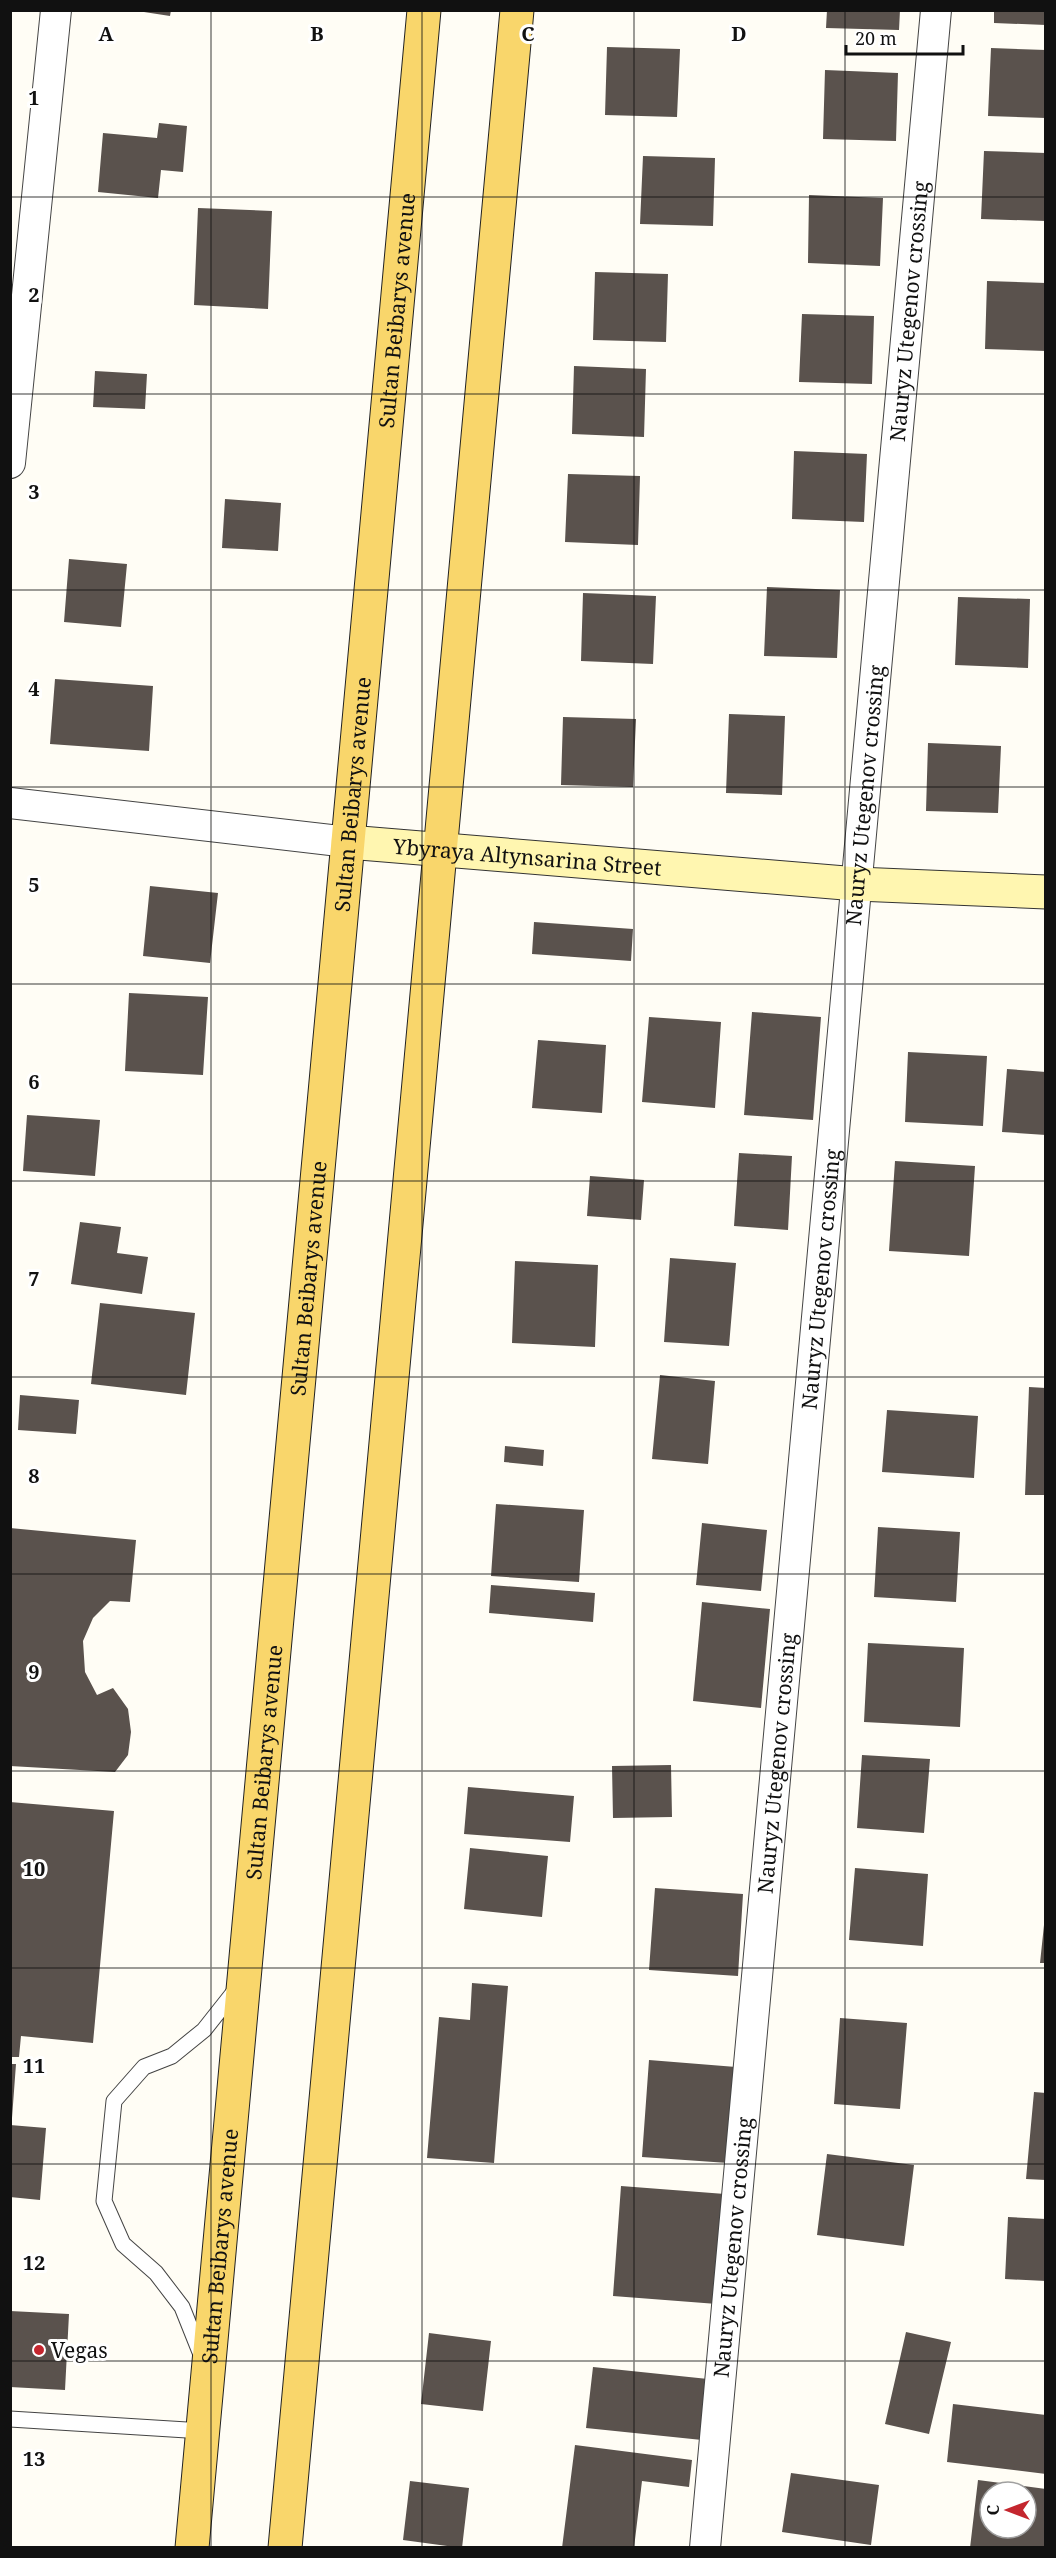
<svg xmlns="http://www.w3.org/2000/svg" width="1056" height="2558" font-family="'Noto Serif',serif">
	<style>
		.building { fill: #5a524d; fill-rule: evenodd }
		.lines { fill: none; stroke-linecap: round; stroke-linejoin: round }
		.lane-casing { stroke: #444; stroke-width: 17 }
		.street-casing { stroke: #444; stroke-width: 32 }
		.secondary-casing { stroke: #333; stroke-width: 35 }
		.primary-casing { stroke: #222; stroke-width: 35 }
		.lane { stroke: #fff; stroke-width: 15 }
		.street { stroke: #fff; stroke-width: 30 }
		.secondary { stroke: #fff6b0; stroke-width: 33 }
		.primary { stroke: #f9d66b; stroke-width: 33 }
		.grid { fill: none; stroke: #111; stroke-width: 1.5; stroke-opacity: 0.55 }
		.poi-dot { fill: #c4262e; stroke: #fff; stroke-width: 2 }
		.labels { text-anchor: middle; dominant-baseline: central; stroke-width: 6; stroke-linejoin: round; paint-order: stroke }
		.street-label { font-size: 21px; fill: #111; stroke: #fff }
		.poi-label { font-size: 21px; fill: #111; stroke: #fff; text-anchor: start }
		.grid-label { font-size: 20px; text-anchor: middle; font-weight: bold; fill: #111; stroke: #fff; stroke-width: 6; stroke-linejoin: round; paint-order: stroke }
	</style>
	<rect width="100%" height="100%" fill="#fffdf5"/>
	<path class="building" d="M131,10H171L170,16Z
		M827,10H900L899,30L826,28Z
		M994,10H1046V25L994,23Z
		M607,47L680,49L677,117L605,115Z
		M991,48L1046,50V118L988,116Z
		M825,70L898,73L896,141L823,139Z
		M159,123L187,126L183,172L161,170L158,198L98,192L103,133L157,138Z
		M984,151L1046,153V221L981,219Z
		M643,156L715,158L713,226L640,224Z
		M809,195L883,198L880,266L808,263Z
		M198,208L272,211L268,309L194,305Z
		M595,272L668,274L666,342L593,340Z
		M987,281L1046,283V351L985,349Z
		M802,314L874,316L872,384L799,382Z
		M574,366L646,369L644,437L572,434Z
		M95,371L147,374L145,409L93,407Z
		M794,451L867,454L864,522L792,519Z
		M568,474L640,476L638,545L565,542Z
		M225,499L281,503L278,551L222,548Z
		M69,559L127,564L121,627L64,622Z
		M767,587L840,590L837,658L764,656Z
		M583,593L656,596L653,664L581,661Z
		M958,597L1030,599L1028,668L955,665Z
		M55,679L153,686L149,751L50,744Z
		M729,714L785,716L782,795L726,793Z
		M563,717L636,719L633,787L561,785Z
		M928,743L1001,746L998,813L926,811Z
		M150,886L218,893L210,963L143,956Z
		M534,922L633,929L631,961L532,954Z
		M129,993L208,997L203,1075L125,1071Z
		M752,1012L821,1017L813,1120L744,1115Z
		M649,1017L721,1022L715,1108L642,1102Z
		M538,1040L606,1045L602,1113L532,1108Z
		M908,1052L987,1056L983,1126L905,1122Z
		M1007,1069L1046,1072V1135L1002,1132Z
		M27,1115L100,1120L95,1176L23,1171Z
		M739,1153L792,1156L788,1230L734,1226Z
		M895,1161L975,1166L969,1256L889,1251Z
		M590,1176L644,1180L641,1220L587,1216Z
		M80,1222L121,1227L117,1253L148,1257L142,1294L71,1284Z
		M670,1258L736,1263L729,1346L664,1342Z
		M515,1261L598,1265L595,1347L512,1343Z
		M100,1303L195,1313L186,1395L91,1384Z
		M660,1375L715,1381L708,1464L652,1459Z
		M1029,1387L1046,1388V1495H1025Z
		M20,1395L79,1400L76,1434L18,1430Z
		M887,1410L978,1416L974,1478L882,1472Z
		M505,1446L544,1450L543,1466L504,1462Z
		M496,1504L584,1510L579,1582L491,1576Z
		M702,1523L767,1530L761,1591L696,1585Z
		M878,1527L960,1532L956,1602L874,1597Z
		M10,1528L136,1540L130,1602L110,1601L93,1618L83,1641L85,1672L97,1695L113,1688L128,1709L131,1732L128,1755L115,1772L10,1766Z
		M491,1585L595,1593L593,1622L489,1613Z
		M702,1602L770,1609L761,1708L693,1701Z
		M868,1643L964,1648L960,1727L864,1722Z
		M862,1755L930,1759L924,1833L857,1828Z
		M671,1765L672,1817L613,1818L612,1766Z
		M468,1787L574,1796L570,1842L464,1834Z
		M10,1802L114,1811L93,2043L21,2036L19,2057H10Z
		M470,1848L548,1856L542,1917L464,1909Z
		M855,1868L928,1874L923,1946L849,1940Z
		M655,1888L743,1894L738,1976L649,1970Z
		M1044,1925H1046V1963H1040Z
		M472,1983L508,1986L494,2163L427,2158L439,2017L470,2020Z
		M840,2018L907,2023L900,2109L834,2104Z
		M649,2060L736,2067L728,2163L642,2157Z
		M10,2064H16L12,2118H10Z
		M1034,2092L1046,2093V2180L1026,2179Z
		M10,2125L46,2128L40,2200L10,2197Z
		M827,2154L914,2165L904,2246L817,2235Z
		M621,2186L725,2194L717,2304L613,2296Z
		M1008,2217L1046,2219V2281L1005,2279Z
		M10,2311L69,2314L65,2390L10,2387Z
		M906,2332L951,2342L929,2434L885,2424Z
		M429,2333L491,2341L483,2411L421,2404Z
		M593,2367L708,2379L702,2440L586,2428Z
		M953,2404L1046,2415V2474L947,2462Z
		M575,2445L692,2460L689,2487L642,2481L634,2548H562Z
		M791,2473L879,2485L871,2545L782,2532Z
		M978,2480L1046,2489V2548H970ZM990,2492H1026V2528H990Z
		M410,2481L469,2488L462,2548L403,2540Z"/>
	<g class="lines">
		<g class="lane-casing">
			<path id="lane" d="M202,2357L182,2307L156,2273L123,2244L104,2201L114,2101L144,2067L172,2056L204,2030L238,1987
				M10,2419L203,2431"/>
		</g>
		<g class="street-casing">
			<g id="street">
				<path d="M10,463L56,10"/>
				<path d="M10,803L348,842"/>
				<path id="s1" d="M705,2548L936,10"/>
			</g>
		</g>
		<g class="secondary-casing">
			<g id="secondary">
				<path id="s2" d="M348,842L857,884L1046,892"/>
			</g>
		</g>
		<g class="primary-casing">
			<g id="primary">
				<path id="s3" d="M192,2548L424,10"/>
				<path d="M285,2548L517,10"/>
			</g>
		</g>
		<use href="#lane" class="lane"/>
		<use href="#street" class="street"/>
		<use href="#secondary" class="secondary"/>
		<use href="#primary" class="primary"/>
	</g>
	<path class="grid" d="M211,10V2548M422,10V2548M634,10V2548M845,10V2548M10,197H1046M10,394H1046M10,590H1046M10,787H1046M10,984H1046M10,1181H1046M10,1377H1046M10,1574H1046M10,1771H1046M10,1968H1046M10,2164H1046M10,2361H1046"/>
	<circle class="poi-dot" cx="39" cy="2350" r="6"/>
	<g class="labels">
		<g class="street-label">
			<text stroke="none"><textPath href="#s3" startOffset="2247">Sultan Beibarys avenue</textPath></text>
			<text stroke="none"><textPath href="#s1" startOffset="2246">Nauryz Utegenov crossing</textPath></text>
			<text stroke="none"><textPath href="#s3" startOffset="1761">Sultan Beibarys avenue</textPath></text>
			<text stroke="none"><textPath href="#s1" startOffset="1760">Nauryz Utegenov crossing</textPath></text>
			<text stroke="none"><textPath href="#s2" startOffset="180">Ybyraya Altynsarina Street</textPath></text>
			<text stroke="none"><textPath href="#s3" startOffset="1275">Sultan Beibarys avenue</textPath></text>
			<text stroke="none"><textPath href="#s1" startOffset="1274">Nauryz Utegenov crossing</textPath></text>
			<text stroke="none"><textPath href="#s3" startOffset="789">Sultan Beibarys avenue</textPath></text>
			<text stroke="none"><textPath href="#s1" startOffset="788">Nauryz Utegenov crossing</textPath></text>
			<text stroke="none"><textPath href="#s3" startOffset="303">Sultan Beibarys avenue</textPath></text>
			<text stroke="none"><textPath href="#s1" startOffset="302">Nauryz Utegenov crossing</textPath></text>
		</g>
		<g class="poi-label">
			<text x="51" y="2350">Vegas</text>
		</g>
	</g>
	<g class="grid-label">
		<text x="106" y="41">A</text>
		<text x="317" y="41">B</text>
		<text x="528" y="41">C</text>
		<text x="739" y="41">D</text>
		<text x="34" y="105">1</text>
		<text x="34" y="302">2</text>
		<text x="34" y="499">3</text>
		<text x="34" y="696">4</text>
		<text x="34" y="892">5</text>
		<text x="34" y="1089">6</text>
		<text x="34" y="1286">7</text>
		<text x="34" y="1483">8</text>
		<text x="34" y="1679">9</text>
		<text x="34" y="1876">10</text>
		<text x="34" y="2073">11</text>
		<text x="34" y="2270">12</text>
		<text x="34" y="2466">13</text>
	</g>
	<rect width="1056" height="2558" fill="none" stroke="#111111" stroke-width="24"/>
	<g transform="translate(1008 2510) rotate(270)"><circle r="28" fill="#ffffff" stroke="#a0a0a0" stroke-width="1.5"/>
	<path d="M0-4.5L10 22L0 15L-10 22Z" fill="#c4262e"/>
	<text y="-9" font-size="16" font-weight="bold" text-anchor="middle" fill="#111111">С</text>
	</g>
	<path d="M846 45v9h117v-9" fill="none" stroke="#111111" stroke-width="3"/>
	<text x="855" y="45" font-size="18" fill="#111111" stroke="#ffffff" stroke-width="4.5" paint-order="stroke">20 m</text>
</svg>
